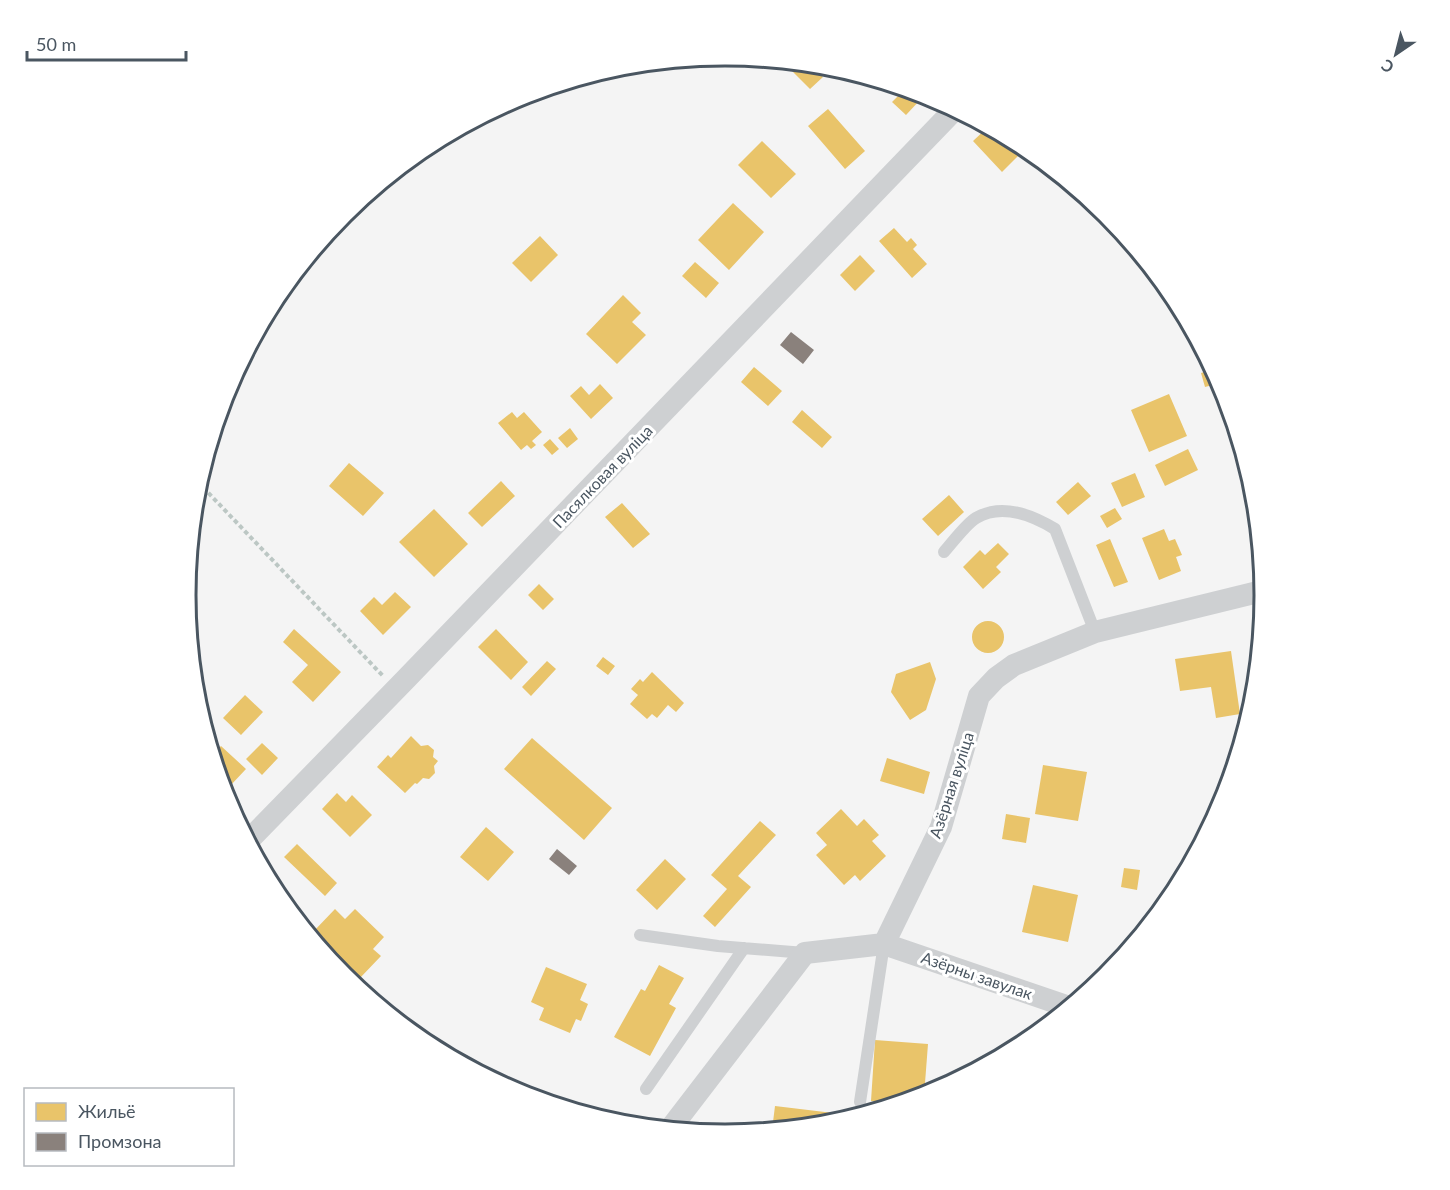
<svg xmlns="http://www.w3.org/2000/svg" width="1450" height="1190" font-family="Lato,sans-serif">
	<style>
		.homes { fill: #e9c46a }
		.industry { fill: #8a817c }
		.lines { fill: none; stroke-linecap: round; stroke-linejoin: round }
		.path { stroke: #bcc7c4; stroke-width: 4; stroke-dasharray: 4.5 3; stroke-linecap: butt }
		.service { stroke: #ced0d2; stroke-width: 12 }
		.minor { stroke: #ced0d2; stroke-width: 22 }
		.labels { text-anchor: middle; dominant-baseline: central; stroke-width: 6; stroke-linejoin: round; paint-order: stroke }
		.street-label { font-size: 16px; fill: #4a5661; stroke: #fff }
		.rim { fill: none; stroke: #4a5661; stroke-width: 3 }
	</style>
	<rect width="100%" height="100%" fill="#f4f4f4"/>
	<path class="homes" d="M789,62L810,64L823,77L810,89L786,65Z
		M905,89L912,91L921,99L906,115L892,102Z
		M828,109L865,151L845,169L808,126Z
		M988,127L1001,134L1020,154L1002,172L973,141Z
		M762,141L796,174L771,198L738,165Z
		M733,203L764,232L729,270L698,240Z
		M894,228L907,242L911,238L917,245L913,249L927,264L912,278L879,241Z
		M540,236L558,255L531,282L512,263Z
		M860,255L875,271L855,291L840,275Z
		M695,262L719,283L706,298L682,276Z
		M623,295L641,313L632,322L646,335L617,364L586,334Z
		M754,367L782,391L768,406L741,382Z
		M1213,369L1220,383L1205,387L1201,373Z
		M600,384L613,398L591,419L570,396L581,386L589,395Z
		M1169,394L1187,436L1149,452L1131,410Z
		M802,410L832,437L822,448L792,422Z
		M512,412L517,418L524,412L542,432L532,441L536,445L531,449L527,445L521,450L498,423Z
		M570,428L578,439L567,448L558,438Z
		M550,439L559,449L552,455L543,445Z
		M1188,449L1198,470L1165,486L1155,465Z
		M349,463L384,493L363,516L329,486Z
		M1135,473L1145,497L1122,507L1111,483Z
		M501,481L515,496L482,527L468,513Z
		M1078,482L1091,496L1068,515L1056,502Z
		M949,495L964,512L938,536L922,519Z
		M622,503L650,534L633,548L605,517Z
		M1115,508L1122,519L1107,528L1100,516Z
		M434,509L468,544L434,577L399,542Z
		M1164,529L1169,541L1175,539L1182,555L1176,557L1181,571L1159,580L1142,538Z
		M1110,539L1128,582L1114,587L1096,545Z
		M998,543L1009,554L996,567L1001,572L983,589L963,567L980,550L985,555Z
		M539,584L554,599L543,610L528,595Z
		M395,592L411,607L383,635L360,611L374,597L382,605Z
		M972 637a16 16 0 1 1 32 0a16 16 0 1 1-32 0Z
		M294,629L341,672L313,702L292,682L308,665L283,642Z
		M496,629L528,662L511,680L478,647Z
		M1231,651L1240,714L1216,718L1211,687L1180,691L1175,659Z
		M603,657L615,666L608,675L596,666Z
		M547,661L556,669L531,696L522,687Z
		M930,662L936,679L926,710L910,720L891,692L896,674Z
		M652,672L684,703L676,712L668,705L657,718L652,714L647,719L630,704L638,695L631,689L640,679L643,682Z
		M245,695L263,712L241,735L223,718Z
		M411,736L421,746L428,745L434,750L433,757L438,761L434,766L435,773L429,779L423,778L417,784L415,783L405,793L377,767L388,755L391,758Z
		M532,738L612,808L584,840L504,769Z
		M262,743L278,758L262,775L246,759Z
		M221,746L246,769L230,786L219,775L212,755Z
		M887,758L930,772L924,794L880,781Z
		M1043,765L1087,772L1078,821L1035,814Z
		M337,793L346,802L352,795L372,815L350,837L322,809Z
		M841,809L857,826L864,819L879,835L872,841L886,856L860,881L855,875L844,885L816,855L827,845L816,833Z
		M1006,814L1030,818L1026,843L1002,839Z
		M760,821L776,835L738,876L751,887L715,927L703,916L727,889L711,875Z
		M486,827L514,852L488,881L460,857Z
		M297,844L337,883L325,896L284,857Z
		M665,859L686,879L657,910L636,890Z
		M1124,868L1140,870L1137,890L1121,887Z
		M1033,885L1078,895L1068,942L1022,932Z
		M335,909L345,919L355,909L384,937L373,949L381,956L360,978L313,932Z
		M659,965L684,978L669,1004L676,1008L650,1056L614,1037L641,989L645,991Z
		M546,967L587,984L580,1000L588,1004L581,1021L576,1019L570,1033L539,1020L544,1008L531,1002Z
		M875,1040L928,1044L924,1096L898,1104L871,1101Z
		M775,1106L858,1116L830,1124L772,1130Z"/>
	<path class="industry" d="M791,332L814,350L803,364L780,345Z
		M557,849L577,866L569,875L549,859Z"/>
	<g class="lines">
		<path class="path" d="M198,482L383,676"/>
		<path class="service" d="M944,552C952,543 966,524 976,518C1001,503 1032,515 1055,529L1095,632
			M640,935L718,946L805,953
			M646,1089L744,948
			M860,1102L884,944"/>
		<path class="minor" d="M248,841L405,680L955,109
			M884,944L1069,1007
			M670,1129L805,953L884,944L941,827L979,696L996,678L1014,665L1095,632L1262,591L1264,588"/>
	</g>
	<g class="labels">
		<g class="street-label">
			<text transform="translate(602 476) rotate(-46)">Пасялковая вуліца</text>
			<text transform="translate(951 785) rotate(-72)">Азёрная вуліца</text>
			<text transform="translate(977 975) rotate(19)">Азёрны завулак</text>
		</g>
	</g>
	<path d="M0 0H1450V1190H0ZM196 595a529 529 0 1 1 1058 0a529 529 0 1 1-1058 0Z" fill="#fff" fill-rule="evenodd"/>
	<path class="rim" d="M196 595a529 529 0 1 1 1058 0a529 529 0 1 1-1058 0Z"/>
	<rect x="24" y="1088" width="210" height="78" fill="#ffffff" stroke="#b7bbc0" stroke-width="1.5"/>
	<rect x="36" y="1103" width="30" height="18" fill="#e9c46a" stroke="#b7bbc0" stroke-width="1.5"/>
	<text x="78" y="1118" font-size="18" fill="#4a5661">Жильё</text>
	<rect x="36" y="1133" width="30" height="18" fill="#8a817c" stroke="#b7bbc0" stroke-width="1.5"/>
	<text x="78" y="1148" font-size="18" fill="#4a5661">Промзона</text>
	<g transform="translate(1396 54) rotate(215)" stroke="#ffffff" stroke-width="4.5" paint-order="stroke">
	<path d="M0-4.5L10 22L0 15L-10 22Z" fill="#4a5661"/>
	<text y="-9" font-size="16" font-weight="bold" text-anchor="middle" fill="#4a5661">С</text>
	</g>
	<path d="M27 51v9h159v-9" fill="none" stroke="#4a5661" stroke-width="3"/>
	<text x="36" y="51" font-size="18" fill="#4a5661" stroke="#ffffff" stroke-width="4.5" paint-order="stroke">50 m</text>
</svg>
